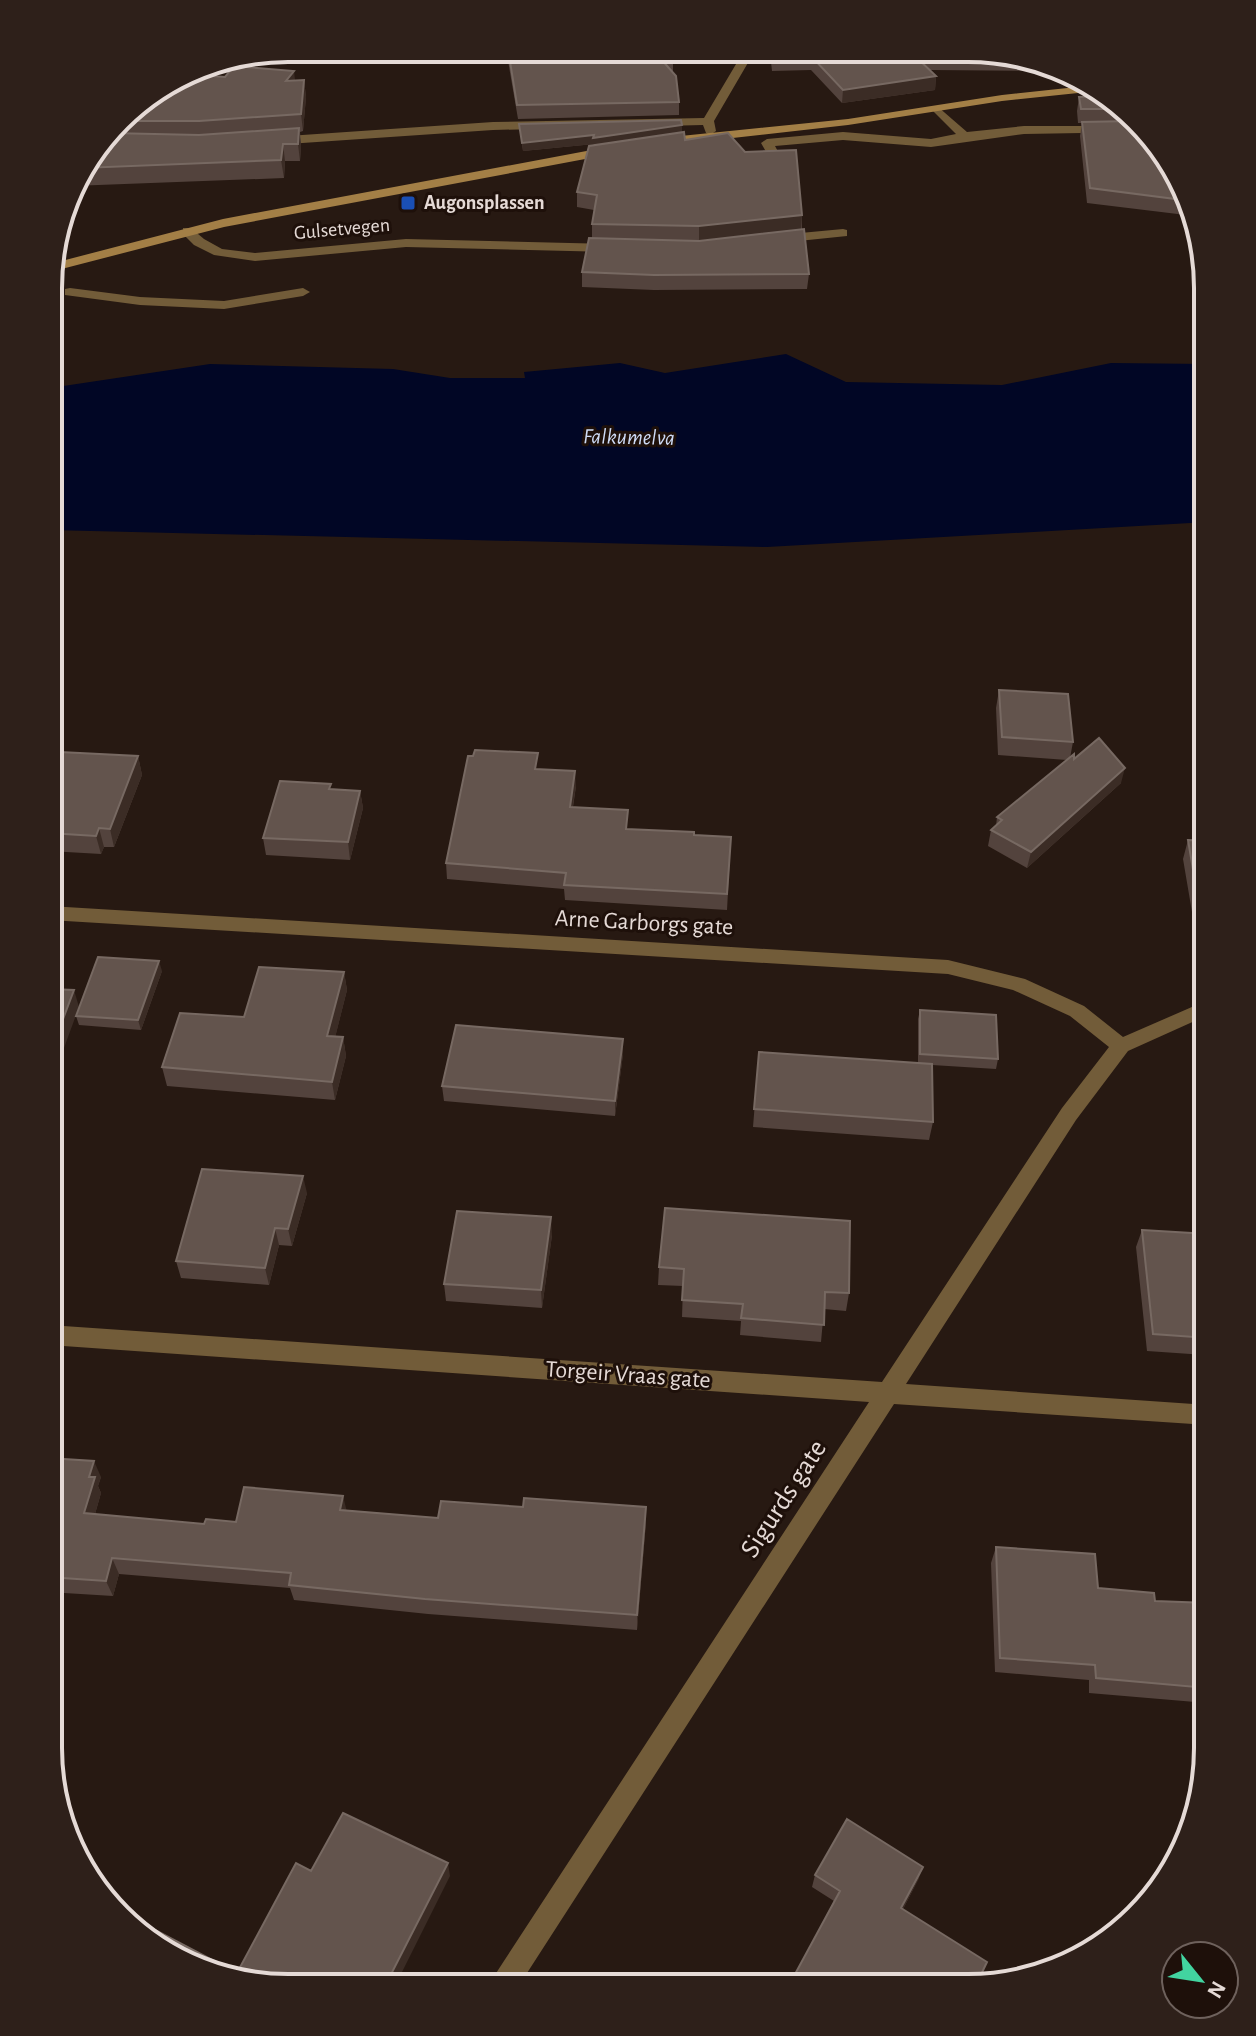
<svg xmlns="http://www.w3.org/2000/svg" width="1256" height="2036" font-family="'Alegreya Sans',sans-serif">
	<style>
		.water { fill: #010625 }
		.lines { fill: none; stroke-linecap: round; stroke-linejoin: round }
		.lane { fill: #725c39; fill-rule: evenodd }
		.street { fill: #725c39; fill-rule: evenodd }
		.secondary { fill: #a37f46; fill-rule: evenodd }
		.wall { fill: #53433d }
		.shaded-wall { fill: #3b2c25 }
		.building { fill: #63544d; stroke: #776962; stroke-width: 2 }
		.transit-dot { fill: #1a4fb4; stroke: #1e100a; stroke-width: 3 }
		.labels { text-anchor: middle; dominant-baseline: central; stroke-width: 6; stroke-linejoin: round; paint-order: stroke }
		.far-poi-label { font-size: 20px; font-weight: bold; fill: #e5dad6; stroke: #1e100a; text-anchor: start }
		.far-street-label { font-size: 20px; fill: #e5dad6; stroke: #1e100a }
		.far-water-label { font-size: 22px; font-style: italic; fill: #cedbf6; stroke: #1e100a }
		.street-label { font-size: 24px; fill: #e5dad6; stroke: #1e100a }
		.near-street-label { font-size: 28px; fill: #e5dad6; stroke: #1e100a }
		.rim { fill: none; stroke: #e5dad6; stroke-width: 4 }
	</style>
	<rect width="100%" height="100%" fill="#271912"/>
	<path class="water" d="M786,354L846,382L1002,385L1111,363L1208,364V522L767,547L50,530V388L210,364L393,369L450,378H525L524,372L620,363L665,373Z"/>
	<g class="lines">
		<path class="lane" d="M70,288L140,297L224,301L303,288L310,292L303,296L224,309L140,305L65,295V289Z"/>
		<path class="street" d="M745,49H756L714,121L716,131L710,135L706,133L703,125L493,130L273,145L267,141L273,137L493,122L704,118Z
			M937,106L967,132L1024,126H1135L1140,132L1024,134L931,147L843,140L775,146L782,159L776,163L772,162L761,143L767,139L843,132L931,139L956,134L931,109Z
			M183,228H191L204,239L222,249L255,253L406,239L611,244L617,248L611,252L406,247L255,261L214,255L194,245L183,234Z
			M843,229L847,230V236L779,243L773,239L779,235Z
			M49,906L948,960L1025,979L1084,1006L1123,1037L1208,1000V1015L1128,1051L1076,1120L906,1384L1208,1405V1425L894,1404L518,1987H487L869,1402L49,1345V1325L882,1382L1062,1108L1109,1047L1070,1016L1013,990L948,974L49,920Z"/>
		<path class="secondary" d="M1086,86L1097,91L1002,101L848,125L661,146L655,142L661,138L848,119L1002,95Z
			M613,146L619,150L617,153L224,227L50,272V264L223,219Z"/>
	</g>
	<path class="wall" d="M506,49H743L735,59L673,54V72L679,102V115L518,119Z
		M753,49L999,50L1050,71L930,70L936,76L935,90L842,103L811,70L772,71L771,62L753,61Z
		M225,77L295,81L304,80L306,97L303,131L300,132L301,146L300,161H285L284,178L72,186L73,182L130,108Z
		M1079,97L1114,98L1190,197L1194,216L1087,203L1080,136L1082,123H1078L1077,111Z
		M519,124L682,132L685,140L802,215V230L809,274L807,289L654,290L582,287V272L592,239V224L594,210L577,207V192L594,144L523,151Z
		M999,690L1073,742L1070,758L1121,783L1027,868L988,846L991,830L996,826L997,817L1067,760L998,755L996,708Z
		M138,756L142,775L114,847H104L101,854L49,851V775Z
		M576,786L573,807L627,829L694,835L731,837L727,910L565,900L564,889L447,879L446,863Z
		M331,790L360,791L363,808L350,860L266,855L263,838Z
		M1188,840L1208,841V912H1192L1183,859Z
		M162,971L141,1030L79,1025L76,1016Z
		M344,972L347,990L335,1037H343L346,1056L335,1100L167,1086L162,1067L244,1017Z
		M920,1010L998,1059L996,1069L932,1065L933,1122L929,1140L753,1127L759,1052L918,1063V1019Z
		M623,1039V1054L615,1116L444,1101L442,1086Z
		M307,1193L292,1246L279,1245L269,1285L181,1278L176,1261Z
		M665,1208L849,1293L846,1311L824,1309L821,1342L740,1335L741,1321L682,1317L683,1286L658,1285L659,1267Z
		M1142,1230L1208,1234V1368H1207L1205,1355L1147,1351L1136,1247Z
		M552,1235L542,1308L446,1301L444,1284Z
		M48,1458L101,1477L98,1486L101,1493L95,1514L204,1524L346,1510L438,1518L646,1522L637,1630L428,1614L294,1600L290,1588L119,1574L113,1596L48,1592Z
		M996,1547L1098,1588L1155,1601L1208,1603L1207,1703L1089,1693V1680L995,1672L991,1563Z
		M815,1875L919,1878L903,1909L968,1988L791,1987L794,1976L834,1901L812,1887Z"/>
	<path class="shaded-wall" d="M736,49H743L735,59Z
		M294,71L296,88L286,81Z
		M936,76L935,90L842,103L843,90Z
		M304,80L306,97L303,131L301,114Z
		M682,125V133L594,147V144L523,151L522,143Z
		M299,128L301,146L300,161L298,144Z
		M283,144L285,161L284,178L281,160Z
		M802,215L801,231L699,242V226Z
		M138,756L142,775L114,847L110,829Z
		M1125,768L1121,783L1027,868L1031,852Z
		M575,771L576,786L570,822V807Z
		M360,791L363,808L350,860L348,842Z
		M99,828L104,847L101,854L96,836Z
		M159,961L162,971L141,1030L138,1020Z
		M344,972L347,990L331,1054L327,1036Z
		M74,990L79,1007L49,1089V1056Z
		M343,1037L346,1056L335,1100L332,1082Z
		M623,1039V1054L615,1116V1101Z
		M303,1176L307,1193L292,1246L288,1229Z
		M551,1217L552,1235L542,1308L541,1290Z
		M275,1228L279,1245L269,1285L265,1268Z
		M51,1370L55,1378L48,1400V1379Z
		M94,1461L101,1477L98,1486L101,1493L91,1528L84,1513L89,1477Z
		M343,1496L347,1512L340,1510Z
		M646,1507V1522L637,1630V1615Z
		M112,1558L119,1574L113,1596L106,1581Z
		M73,1825L81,1839L74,1850L66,1837Z
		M81,1848L89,1861L86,1865L77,1854Z
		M448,1863L450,1876L395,1986H385Z
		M923,1867L919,1878L898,1919L901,1908Z"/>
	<path class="building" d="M508,49H672L673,58H660L676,76L679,102L517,105Z
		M772,49L999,50L1016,57L915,56L936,76L843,90L812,57H773Z
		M234,66L294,71L286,81L304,80L301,114L199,121H120L130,108L185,74L225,77Z
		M1110,96L1114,98L1123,109H1081L1079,97Z
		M681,120L682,125L593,138L594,135L522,143L519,124Z
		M1132,121L1190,197L1191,201L1090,188L1082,122Z
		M299,128L298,144H283L281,160L83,168L110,133L199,135Z
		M684,132L685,140L728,133L745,152L796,150L802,215L699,226L592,224L597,195L577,192L589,146Z
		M804,229L809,274L654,275L582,272L589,238L699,241Z
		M999,690L1068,694L1073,742L1002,737Z
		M1099,738L1125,768L1031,852L991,830L1002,820L997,817L1074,754V759Z
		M475,750L538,753L535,769L575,771L570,807L628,810L626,829L694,832V835L731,837L727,894L564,885L566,873L446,863L468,756H473Z
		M60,752L138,756L110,829L99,828L96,836L49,833V775Z
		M280,781L331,784L329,789L360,791L348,842L263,838Z
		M1188,840L1208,841V894L1197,893Z
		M98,957L159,961L138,1020L76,1016Z
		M259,967L344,972L327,1036L343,1037L332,1082L162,1067L180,1013L244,1017Z
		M49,989L74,990L49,1056Z
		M920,1010L996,1015L998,1059L920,1054Z
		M456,1025L623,1039L615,1101L442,1086Z
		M759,1052L932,1064L933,1122L754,1109Z
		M202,1169L303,1176L288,1229L275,1228L265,1268L176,1261Z
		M665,1208L850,1221L849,1293L825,1292L824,1325L741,1318L743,1304L682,1300L684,1269L659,1267Z
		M457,1211L551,1217L541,1290L444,1284Z
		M1142,1230L1208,1234V1338L1153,1334Z
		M48,1458L94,1461L89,1477H95L84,1513L204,1524L206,1519L236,1522L244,1487L343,1496L340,1510L438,1518L441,1501L523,1507L524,1498L646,1507L637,1615L425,1599L289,1585L291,1573L112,1558L106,1581L48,1577Z
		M996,1547L1095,1554L1098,1588L1154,1593L1155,1601L1208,1603L1207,1688L1096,1678L1095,1665L1000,1658Z
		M343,1813L448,1863L385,1986H257L142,1938L137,1932L142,1923L237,1973L296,1863L311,1871Z
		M847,1819L923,1867L901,1908L987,1962L975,1987L968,1988H811L794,1976L840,1891L815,1875Z
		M62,1820L73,1825L66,1837Z
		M67,1841L81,1848L77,1854Z"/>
	<rect class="transit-dot" x="400" y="195" width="16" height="16" rx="4"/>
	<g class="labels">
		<g class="far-poi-label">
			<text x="424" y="203">Augonsplassen</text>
		</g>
		<g class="far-street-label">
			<text transform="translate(342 229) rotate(-5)">Gulsetvegen</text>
		</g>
		<g class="far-water-label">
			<text transform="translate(629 437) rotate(1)">Falkumelva</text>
		</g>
		<g class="street-label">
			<text transform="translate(644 923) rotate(3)">Arne Garborgs gate</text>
			<text transform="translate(628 1375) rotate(4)">Torgeir Vraas gate</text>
		</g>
		<g class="near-street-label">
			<text transform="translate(784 1499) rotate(-57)">Sigurds gate</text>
		</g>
	</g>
	<path d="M0 0H1256V2036H0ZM288 62H968A226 226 0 0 1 1194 288V1748A226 226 0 0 1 968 1974H288A226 226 0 0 1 62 1748V288A226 226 0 0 1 288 62Z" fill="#2e201a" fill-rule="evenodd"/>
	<path class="rim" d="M288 62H968A226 226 0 0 1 1194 288V1748A226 226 0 0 1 968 1974H288A226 226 0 0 1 62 1748V288A226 226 0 0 1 288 62Z"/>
	<g transform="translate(1200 1980) rotate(120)"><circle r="38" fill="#1e100a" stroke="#6e615c" stroke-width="2"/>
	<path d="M0-6L14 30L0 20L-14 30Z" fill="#42d4a0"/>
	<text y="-12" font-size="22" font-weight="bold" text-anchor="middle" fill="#e5dad6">N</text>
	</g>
</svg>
